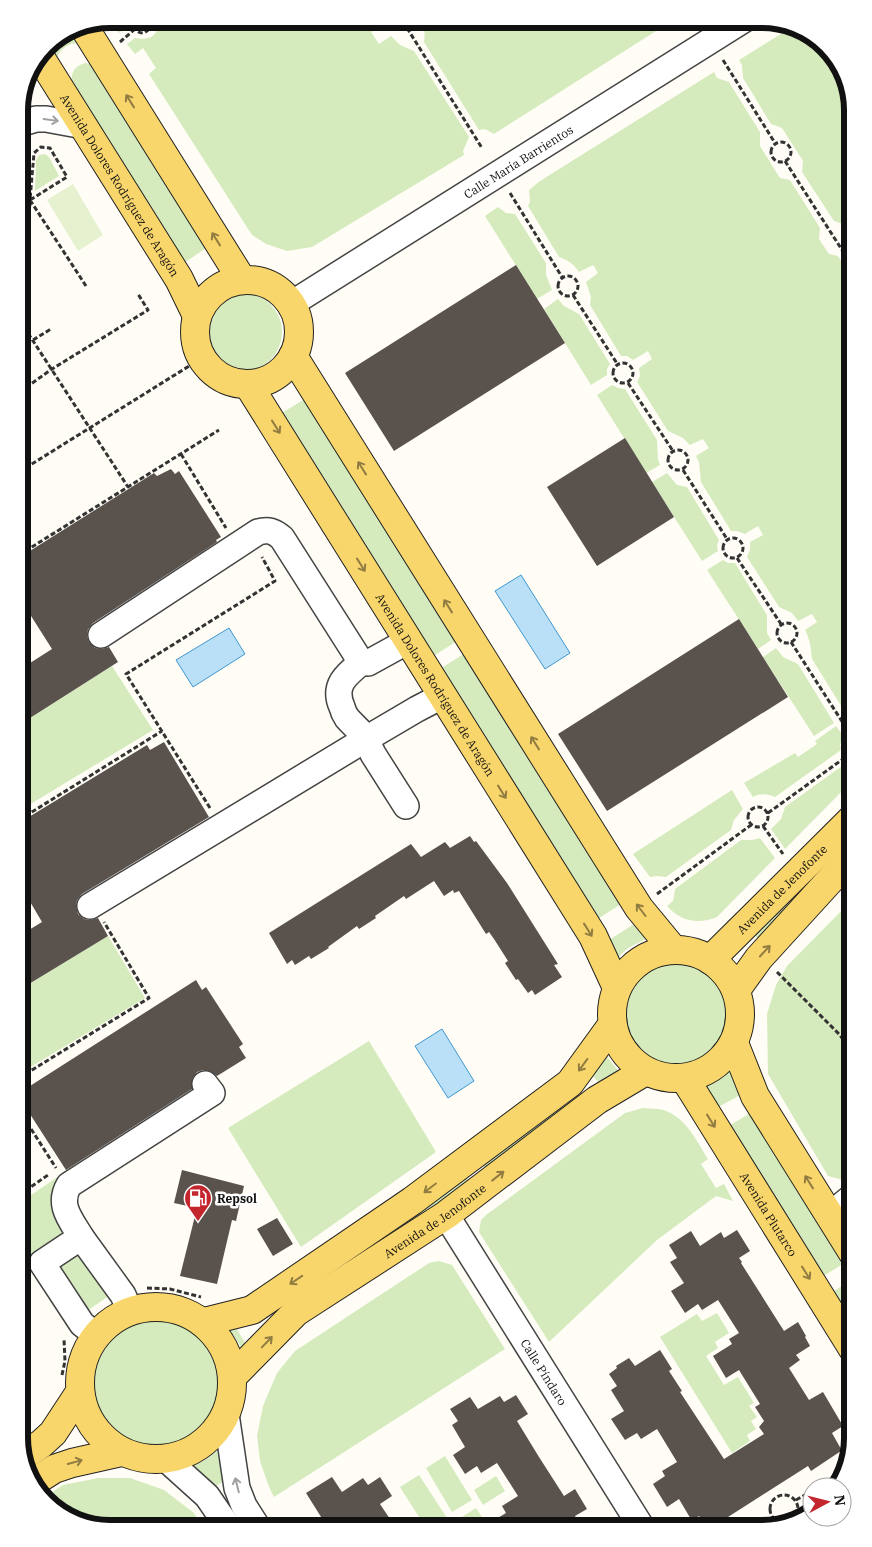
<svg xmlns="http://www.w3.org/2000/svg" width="872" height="1547" font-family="'IBM Plex Serif',serif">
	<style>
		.green { fill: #d5ebbd }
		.pitch { fill: #e6f2cf }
		.water { fill: #b9e0f7; stroke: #3f96cf }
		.building { fill: #5a524d }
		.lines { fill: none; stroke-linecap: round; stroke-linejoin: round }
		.minor-casing { stroke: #444; stroke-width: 28 }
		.major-casing { stroke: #222; stroke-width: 30 }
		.path { stroke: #333; stroke-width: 3; stroke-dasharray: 5 2.5; stroke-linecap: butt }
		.minor { stroke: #fff; stroke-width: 25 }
		.major { stroke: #f9d66b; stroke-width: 28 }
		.oneway { stroke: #917d42 }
		.oneway2 { stroke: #a0a0a0 }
		.labels { text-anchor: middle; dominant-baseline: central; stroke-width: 5; stroke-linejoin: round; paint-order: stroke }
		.street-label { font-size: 12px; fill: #111; stroke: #fff }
		.poi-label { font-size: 12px; font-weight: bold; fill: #111; stroke: #fff; text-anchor: start }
		.rim { fill: none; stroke: #111; stroke-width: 6 }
	</style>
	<rect width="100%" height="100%" fill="#fffdf5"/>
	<path class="green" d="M110,19H128L127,27L119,33Z
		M158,19H382L384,23L371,32L379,44L391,36L400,45L414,51L469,137L463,151L464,155L312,247L287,251L266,244L252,235L149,74L156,68L143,48L135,54L127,44L135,38C150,41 160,35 158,19Z
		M421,19H675L494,134L485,129L479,130L424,42C425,33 425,27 421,19Z
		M792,27L813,34L844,69L853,109V240L843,224L834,221L802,172L803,161L782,128L771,124L743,78L742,65L739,60Z
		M72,28L81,43C68,43 62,47 56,59L47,44Z
		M85,63L91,64L209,246L184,263L71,84C72,72 73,67 85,63Z
		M714,72L717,78L729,82L760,132V146L780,178L790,180L820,228L819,239L829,254L838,256L853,280V725L812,659C811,649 810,639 805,630L817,622L812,614L798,621L792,613L779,607L747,557L750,550V542L763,535L758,526L745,534L737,531H731L701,482L699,462L696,456L709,448L703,439L690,445L683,438L668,431L637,382L640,376L639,368L652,359L648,351L633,360L627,356H621L590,305L591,297L586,282L598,273L593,265L579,272C574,264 568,260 559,257L528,206L530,202L529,190L540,181Z
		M45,154L49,157L59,176L35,191L36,160L39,155Z
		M498,207L506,213L515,214L546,263V275L552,290L537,299L485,216Z
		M204 332a39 39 0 1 1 78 0a39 39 0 1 1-78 0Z
		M558,299L564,306L579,314L610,364L607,369V375L591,385L544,309Z
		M612,385L618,388L625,389L657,440L658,459L660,465L646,473L597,395Z
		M305,399L457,641L432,657L280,414Z
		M667,473L677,485L687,487L719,540L717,545L718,551L702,561L652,482Z
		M723,560L728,563H735L767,615V633L771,640L758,649L707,570Z
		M776,648L783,657L798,664L834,723L814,736L763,657Z
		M465,653L621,904L596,920L440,669Z
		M112,666L153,730L19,811V725Z
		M836,726L844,737L840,744L841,750L775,797C767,794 761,793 753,797L744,783L795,753L798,757L817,744L815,741Z
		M849,761L853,762V780L785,849L771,829L781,819L785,807Z
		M732,790L743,809L734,820L731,830L666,877L657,876L650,877L633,854Z
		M853,832V844L760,940L753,934Z
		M760,838L775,858L717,917C698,925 680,921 667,906L673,901L675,889L741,840H752Z
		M853,899V1172L843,1180L828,1176L768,1074L767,1014L776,985L787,966Z
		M634,924L646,939L628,948L614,961L609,940Z
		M108,936L145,998L19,1074V990Z
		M619 1014a54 54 0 1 1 108 0a54 54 0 1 1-108 0Z
		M369,1041L436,1152L301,1247L228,1128Z
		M604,1053L620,1073L600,1084L591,1074Z
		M733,1067L742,1094L715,1109L701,1089L718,1079Z
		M576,1091L582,1098L488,1171L482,1164Z
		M643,1108C650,1109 657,1108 663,1110C686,1117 696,1140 708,1159L701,1164L716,1188L724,1184L733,1201L716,1196L657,1240L549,1342L479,1232L481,1220L486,1215L625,1113Z
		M752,1112L846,1262L822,1277L727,1127Z
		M62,1174C43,1199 56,1207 69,1229L29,1258L19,1243V1203Z
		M465,1176L471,1183L411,1227L405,1220Z
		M81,1247L113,1293L84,1313L52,1268Z
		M439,1261L452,1265L505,1349L274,1497L269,1487L260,1461L257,1436L263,1406L277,1373L295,1351L429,1263Z
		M853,1279V1328L831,1293Z
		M717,1313L729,1333L715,1342L718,1348L706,1356L724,1385L738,1377L754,1403L749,1406L757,1417L751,1421L756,1429L747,1435L750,1441L732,1453L660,1337L697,1314L702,1321Z
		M93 1382a64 64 0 1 1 128 0a64 64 0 1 1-128 0Z
		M234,1324L248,1348L243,1356L240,1345L227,1326Z
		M217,1451L223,1482L214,1487L189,1467L205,1460Z
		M445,1456L472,1500L452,1512L426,1468Z
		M419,1475L447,1518L431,1528H426L400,1487Z
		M496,1476L505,1491L483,1505L474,1490Z
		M98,1478H130L164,1490L194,1513L203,1528H104L59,1513L45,1497L63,1485Z
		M476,1508L489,1528H462L457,1520Z"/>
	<path class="pitch" d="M73,184L103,235L78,251L47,200Z"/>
	<path class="water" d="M521,575L570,653L545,669L495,591Z
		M229,628L245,654L193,687L176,660Z
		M442,1029L474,1081L448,1098L415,1046Z"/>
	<path class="building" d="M516,265L565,343L394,451L345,373Z
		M625,438L674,517L597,566L547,487Z
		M171,469L175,474L179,471L221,537L216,540L217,542L93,623L88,629L87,636L89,642L95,648L102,649L109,647L118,662L19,725V670L52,649L19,597V565L28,559L25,554L154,473L157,476Z
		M739,619L788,697L607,811L558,734Z
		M164,742L209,817L82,894L77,900L76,906L78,914L84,919L90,920L98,918L108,936L19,990V936L42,922L19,883V823L147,745L150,750Z
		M470,836L474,842L476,841L507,883L558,964L554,965L562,977L535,995L532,990L528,993L518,979L516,980L505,963L508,961L494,939L489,932L486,934L459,891L454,893L453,890L444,896L434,881L406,899L404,896L375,916L376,918L359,929L357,926L328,947L329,948L311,959L309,956L295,965L292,960L287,964L269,933L411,844L421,857L445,842L450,848Z
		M196,980L202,990L206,987L243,1044L239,1047L246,1058L217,1076L210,1071L203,1070L197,1072L192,1079V1089L66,1170L19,1097V1093Z
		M182,1170L244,1186L236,1221L232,1220L217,1284L180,1276L197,1208L174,1203Z
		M277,1218L293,1244L273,1256L257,1229Z
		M737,1230L750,1251L739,1258L742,1262L741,1263L784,1331L798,1322L806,1336L805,1337L810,1346L796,1355L800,1360L789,1368L809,1400L823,1392L843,1426L832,1433L841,1449L840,1450L841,1451L811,1471L808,1466L717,1524L716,1521L706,1527L699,1516L692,1521L679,1499L667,1507L653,1484L665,1476L662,1471L677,1462L657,1429L641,1439L637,1433L625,1440L611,1419L624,1411L611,1390L617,1386L609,1374L617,1368L616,1366L629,1358L635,1366L660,1350L672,1369L669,1371L682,1391L680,1392L724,1459L764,1434L759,1427L764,1421L755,1407L760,1404L739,1370L726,1378L713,1356L732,1344L729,1339L739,1333L718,1300L702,1310L698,1304L685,1313L671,1291L684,1283L670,1262L677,1258L669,1245L691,1231L700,1246L721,1232L724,1238Z
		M516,1395L528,1414L517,1421L539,1457L564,1496L575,1489L587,1509L575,1516L579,1523L571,1528H481L506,1513L502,1506L518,1496L497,1463L481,1473L477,1466L465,1474L453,1455L465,1447L452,1425L458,1421L450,1409L470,1397L478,1409L500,1396L504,1402Z
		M332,1477L342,1492L363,1478L368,1485L380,1477L392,1496L380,1504L396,1528H328L306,1493Z"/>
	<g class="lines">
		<g class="minor-casing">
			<g id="minor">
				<path d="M19,124L36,119H46L84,126"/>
				<path id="s1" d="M291,304L745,19"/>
				<path d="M101,635L258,532C268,529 274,531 282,538L359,659L368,663L408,641"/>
				<path d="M406,806L373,754L366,739L417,709L442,696"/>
				<path d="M90,906L366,739C361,731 354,726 347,718C345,715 343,711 342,707C332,685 347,674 363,661"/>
				<path id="s2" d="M446,1215L642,1528"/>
				<path d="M830,1215L853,1196"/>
				<path d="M81,1237L123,1295L130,1311"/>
				<path d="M96,1335L82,1324L42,1263L81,1237C71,1220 57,1205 69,1185L212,1093L205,1084"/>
				<path d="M226,1414L237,1488L244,1506L258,1528"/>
				<path d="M166,1459L207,1496L229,1528"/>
			</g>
		</g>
		<g class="major-casing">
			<g id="major">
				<path d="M82,24L242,280"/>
				<path id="s3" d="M40,57L179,279L197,316"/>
				<circle cx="247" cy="332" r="52"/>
				<path d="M293,356L639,908L672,948"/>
				<path id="s4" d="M249,386L593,936L617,988"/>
				<circle cx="676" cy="1014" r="64"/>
				<path id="s5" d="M710,960L853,818"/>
				<path d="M736,990L759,958L853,855"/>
				<path d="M734,1043L755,1096L853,1253"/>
				<path id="s6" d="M685,1079L853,1349"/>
				<circle cx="156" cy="1383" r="76"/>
				<path d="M204,1322L252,1310L412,1201L570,1083L612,1025"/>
				<path id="s7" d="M233,1376L296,1312L446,1215L597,1100L644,1072"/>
				<path d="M23,1456L41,1444L53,1433L80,1392"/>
				<path d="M32,1483L54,1469L72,1463L121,1452"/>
			</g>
		</g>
		<path class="path" d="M135,19L133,26C136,31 138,33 144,33L151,28L152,23L150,19
			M392,19L395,27C403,32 410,28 411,19
			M407,28L482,148
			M120,42L135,29
			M723,60L775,143
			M771 152a10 10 0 1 1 20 0a10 10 0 1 1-20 0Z
			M785,161L853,267
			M510,193L562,277
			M558 286a10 10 0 1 1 20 0a10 10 0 1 1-20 0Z
			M86,286L30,200L34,153L41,147L50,148L67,177L30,200L21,391L52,369L148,310L138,294
			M573,295L618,365
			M24,327L128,487
			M33,340L51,329
			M613 373a10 10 0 1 1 20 0a10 10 0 1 1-20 0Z
			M628,383L673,451
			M668 460a10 10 0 1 1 20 0a10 10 0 1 1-20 0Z
			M181,454L226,528
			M683,470L727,539
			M19,472L202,358
			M723 548a10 10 0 1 1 20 0a10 10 0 1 1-20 0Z
			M19,555L219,430
			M737,558L781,624
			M777 633a10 10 0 1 1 20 0a10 10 0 1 1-20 0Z
			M791,642L852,737
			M853,737C847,742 845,751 853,755
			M748 817a10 10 0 1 1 20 0a10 10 0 1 1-20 0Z
			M210,808L126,674L275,581L262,557
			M768,813L850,754
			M19,820L162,731
			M763,826L783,854
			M657,894L751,825
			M777,972L840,1035L853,1055
			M19,1078L149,998L104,922
			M19,1110L56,1168
			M853,1170L850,1163L853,1142
			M19,1195L48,1175
			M147,1288L170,1289L201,1297
			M62,1375L65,1361L64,1339
			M818,1487L843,1472
			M770 1509a14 14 0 1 1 28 0a14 14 0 1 1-28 0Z
			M796,1500L812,1491"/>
		<use href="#minor" class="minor"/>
		<use href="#major" class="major"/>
	</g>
	<defs><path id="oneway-shaft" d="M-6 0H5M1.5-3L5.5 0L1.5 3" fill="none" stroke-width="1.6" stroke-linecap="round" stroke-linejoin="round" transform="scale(1.25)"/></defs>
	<g class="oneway">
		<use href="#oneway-shaft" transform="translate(130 101) rotate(-122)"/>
		<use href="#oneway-shaft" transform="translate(216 239) rotate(-122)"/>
		<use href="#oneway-shaft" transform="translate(276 427) rotate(58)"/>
		<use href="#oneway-shaft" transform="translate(362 468) rotate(-122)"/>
		<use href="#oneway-shaft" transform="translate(361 565) rotate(58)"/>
		<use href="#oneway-shaft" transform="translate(448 606) rotate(-122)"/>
		<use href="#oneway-shaft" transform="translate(535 743) rotate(-122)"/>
		<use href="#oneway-shaft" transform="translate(502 792) rotate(58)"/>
		<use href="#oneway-shaft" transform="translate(641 910) rotate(-127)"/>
		<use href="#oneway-shaft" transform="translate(588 930) rotate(58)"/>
		<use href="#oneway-shaft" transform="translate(765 951) rotate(-47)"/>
		<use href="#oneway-shaft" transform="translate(583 1065) rotate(126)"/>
		<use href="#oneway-shaft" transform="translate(711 1121) rotate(58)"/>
		<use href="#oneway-shaft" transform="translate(498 1176) rotate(-38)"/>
		<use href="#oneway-shaft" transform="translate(809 1182) rotate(-122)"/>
		<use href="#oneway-shaft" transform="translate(430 1188) rotate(143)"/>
		<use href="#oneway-shaft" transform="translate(806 1273) rotate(58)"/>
		<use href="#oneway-shaft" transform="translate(296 1280) rotate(146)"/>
		<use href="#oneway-shaft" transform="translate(267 1342) rotate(-46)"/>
		<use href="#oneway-shaft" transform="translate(75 1462) rotate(-15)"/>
	</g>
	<g class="oneway2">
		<use href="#oneway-shaft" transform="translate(51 120) rotate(8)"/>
		<use href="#oneway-shaft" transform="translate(237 1485) rotate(-104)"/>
	</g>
	<defs>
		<g id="fuel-pin" transform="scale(1.4375)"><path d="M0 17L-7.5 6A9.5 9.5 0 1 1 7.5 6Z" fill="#c4262e" stroke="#fff"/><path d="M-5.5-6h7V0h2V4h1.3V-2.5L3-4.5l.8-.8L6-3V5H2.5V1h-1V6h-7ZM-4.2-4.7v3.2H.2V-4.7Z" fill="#fff"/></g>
	</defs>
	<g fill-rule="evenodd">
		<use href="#fuel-pin" x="198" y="1198"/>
	</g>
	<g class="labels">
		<g class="street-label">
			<text stroke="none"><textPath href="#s1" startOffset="268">Calle María Barrientos</textPath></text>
			<text stroke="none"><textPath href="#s3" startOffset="151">Avenida Dolores Rodríguez de Aragón</textPath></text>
			<text stroke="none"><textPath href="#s4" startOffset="352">Avenida Dolores Rodríguez de Aragón</textPath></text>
			<text stroke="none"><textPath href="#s5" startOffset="101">Avenida de Jenofonte</textPath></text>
			<text stroke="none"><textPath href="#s6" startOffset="159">Avenida Plutarco</textPath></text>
			<text stroke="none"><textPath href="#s7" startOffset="256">Avenida de Jenofonte</textPath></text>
			<text stroke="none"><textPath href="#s2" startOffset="185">Calle Píndaro</textPath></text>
		</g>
		<g class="poi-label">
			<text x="217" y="1198">Repsol</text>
		</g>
	</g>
	<path d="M0 0H872V1547H0ZM110 28H762A82 82 0 0 1 844 110V1438A82 82 0 0 1 762 1520H110A82 82 0 0 1 28 1438V110A82 82 0 0 1 110 28Z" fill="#fff" fill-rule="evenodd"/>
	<path class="rim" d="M110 28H762A82 82 0 0 1 844 110V1438A82 82 0 0 1 762 1520H110A82 82 0 0 1 28 1438V110A82 82 0 0 1 110 28Z"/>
	<g transform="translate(827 1502) rotate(83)"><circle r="24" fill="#ffffff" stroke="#a0a0a0"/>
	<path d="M0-4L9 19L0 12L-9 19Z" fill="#c4262e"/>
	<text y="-8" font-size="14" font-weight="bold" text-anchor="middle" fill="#111111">N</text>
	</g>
</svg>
